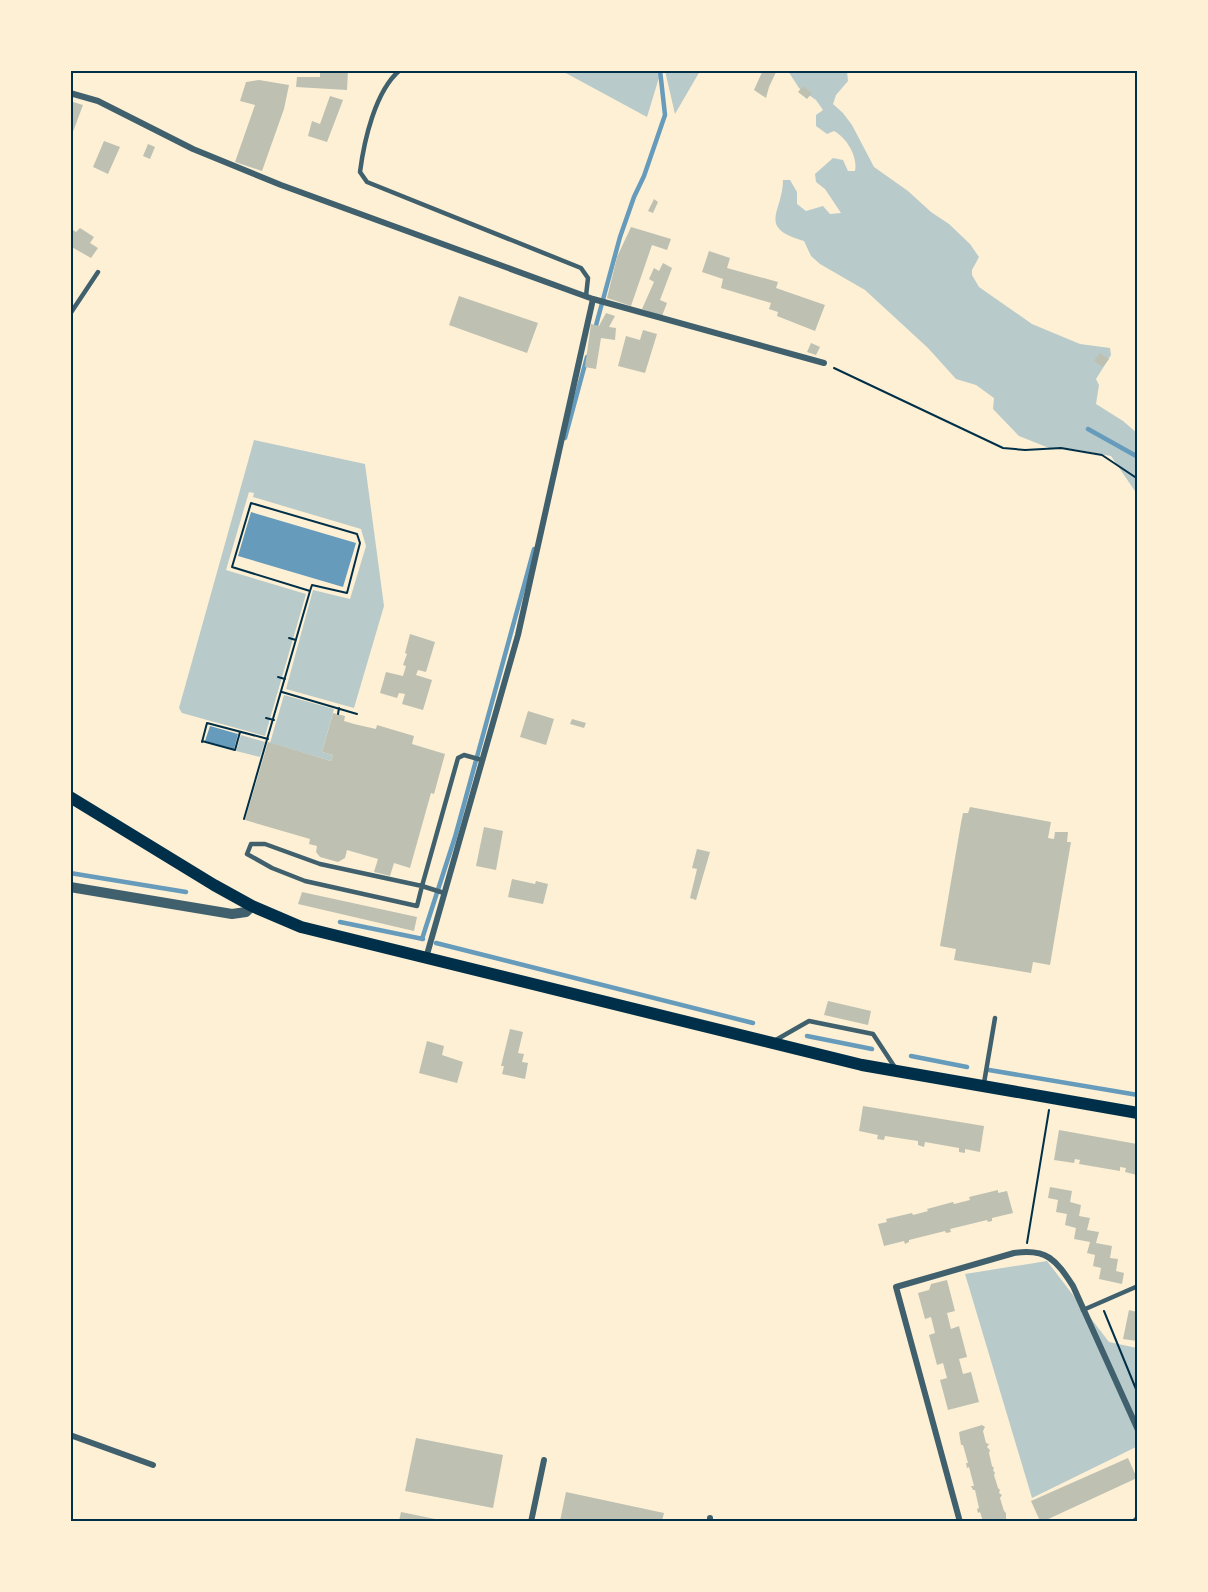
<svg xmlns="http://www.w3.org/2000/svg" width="1208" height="1592" font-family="'Nunito Sans',sans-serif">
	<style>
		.green { fill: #b9caca }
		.water { fill: #669bbc }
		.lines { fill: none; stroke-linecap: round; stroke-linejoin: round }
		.stream { stroke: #669bbc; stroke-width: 4.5 }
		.building { fill: #bec0b2 }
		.path { stroke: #003049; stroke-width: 2 }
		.service { stroke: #3f606c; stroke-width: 4.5 }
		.minor { stroke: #3f606c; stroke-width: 6 }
		.tertiary { stroke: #3f606c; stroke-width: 10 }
		.secondary { stroke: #003049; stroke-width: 12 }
		.neatline { fill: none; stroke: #003049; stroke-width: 2 }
	</style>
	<rect width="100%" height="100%" fill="#fdf0d5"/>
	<path class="green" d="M562,71H661L647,117Z
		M665,71H700L675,114Z
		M788,71H847L848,81L836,95L833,104L843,113L852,125L874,167L908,191L931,212L949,224L970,244L979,257L972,270V275L979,287L1032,324L1080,344L1110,348L1111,355L1096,379L1099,385L1096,404L1123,421L1137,433V494L1111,456L1073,449L1049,448L1019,436L993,409L994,398L976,385L956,379L928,348L865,290L820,264L811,256L804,241C756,227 783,212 783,180H790L797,192V204L806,211L823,206L830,214L841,213L825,189L816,182L815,174L833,158L843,160L848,171H855C858,157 847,138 834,131L827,134L816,126V115L823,110L816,100L799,88Z
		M254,440L365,464L384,606L354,708L286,689L313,590L350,599L366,546L361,529L253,497L254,493L249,492L226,570L306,594L265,736L182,713L179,708Z
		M284,695L334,709L322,752L333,755L331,761L270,743Z
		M241,735L265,742L260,757L236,751Z
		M1047,1261L1109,1342L1137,1348V1450L1136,1447L1032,1498L965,1274Z"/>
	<path class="water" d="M251,512L356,543L343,587L238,556Z
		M210,726L238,734L234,749L205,741Z"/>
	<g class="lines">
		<path class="stream" d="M595,329L620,237L634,197L644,176L665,115L660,70
			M1088,429L1138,457
			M565,438L587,357
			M70,873L186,892
			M340,922L423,939
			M422,939L455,837L534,549
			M436,943L753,1023
			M807,1036L872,1049
			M911,1056L967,1067
			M989,1070L1138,1095"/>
	</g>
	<path class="building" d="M320,70H348L347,90L296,87L297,77H320Z
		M763,70H777L769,87L766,98L754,90Z
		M259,80L289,85L284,109L262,171L235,162L255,105L240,101L246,82Z
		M803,86L812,93L807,99L798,92Z
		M330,96L343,100L327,142L308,136L312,121L320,124Z
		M70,101L83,105L71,137H70Z
		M104,141L120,147L108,174L93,167Z
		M148,144L155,147L150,159L143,156Z
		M654,199L658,202L653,213L648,211Z
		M631,227L671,239L667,250L652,245L631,306L607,298L617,257Z
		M70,228L76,232L80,228L94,237L90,243L98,248L91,258L70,246Z
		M709,251L730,258L727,268L778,282L776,288L825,305L815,331L777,316L778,312L769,309L771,303L721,288L723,279L702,272Z
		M663,263L672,268L660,300L667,303L662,316L642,309L654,282L649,279L654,268L659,271Z
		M459,296L538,323L527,353L449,325Z
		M606,313L615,316L609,327L616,328L615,340L601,338L596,369L585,367L591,324L599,326Z
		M643,330L657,334L645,373L618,366L626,336L640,340Z
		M811,343L820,347L816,355L807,352Z
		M1100,353L1109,359L1103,367L1094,361Z
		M410,634L435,642L426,672L418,670L416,675L432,680L423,710L402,704L405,694L399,693L397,698L380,693L386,672L403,676L406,666L403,665L407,654L405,653Z
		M528,711L554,719L546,745L520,737Z
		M333,713L345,716L344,721L354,724L376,729L377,725L414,736L412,744L445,754L434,794L431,793L410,868L394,863L390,876L374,872L378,859L347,850L345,858L338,862L320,857L316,852L317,846L309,844L310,839L245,820L268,742L331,761L333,755L322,752Z
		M572,719L586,723L584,728L570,724Z
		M970,807L1051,822L1048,838L1054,839L1055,832H1068L1067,842H1071L1050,965L1033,962L1031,973L954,960L956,949L940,946L961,823L963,813H968Z
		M484,827L503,831L496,870L476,866Z
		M697,849L710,852L696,900L690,898L697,869L692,868Z
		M512,879L535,884L536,881L548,884L543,904L508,897Z
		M302,892L417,917L414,931L298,904Z
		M828,1001L871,1011L868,1025L824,1015Z
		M510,1029L523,1032L518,1053L524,1054L522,1062L528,1063L525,1079L502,1074L504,1066H501Z
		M427,1041L444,1046L442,1055L463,1062L457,1083L419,1073Z
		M863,1106L984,1126L980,1152L965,1149V1153L959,1152V1148L925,1142L924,1147L918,1145V1141L885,1136L884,1140L877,1139L878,1135L859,1131Z
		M1059,1130L1137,1144V1175L1125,1172L1126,1168L1120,1167V1171L1079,1164L1080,1160L1075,1159L1074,1163L1054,1160Z
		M1050,1187L1072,1191L1070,1202L1081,1205L1079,1216L1090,1218L1087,1230L1099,1232L1096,1243L1112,1246L1110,1258L1118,1259L1116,1271L1124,1273L1122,1284L1099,1279L1101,1268L1093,1266L1095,1255L1087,1253L1090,1242L1074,1239L1076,1228L1065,1225L1067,1214L1056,1212L1058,1200L1048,1198Z
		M998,1190V1193L1007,1191L1013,1213L992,1218V1221L988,1222L987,1220L950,1229L951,1232L946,1233L945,1231L909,1240V1242L905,1244L904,1241L884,1246L878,1224L887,1222L886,1219L912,1213L913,1215L928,1211L927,1209L953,1202L954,1204L970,1200L969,1197Z
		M947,1280L955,1311L947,1313L951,1329L959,1326L967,1357L959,1359L963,1374L971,1372L979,1402L948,1410L940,1380L947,1378L943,1363L937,1365L929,1335L935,1333L931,1317L925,1319L918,1293L929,1290L931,1284Z
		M1129,1310L1137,1312V1341L1123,1339Z
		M982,1425L985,1427L983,1431L986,1443L989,1444L987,1447L990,1450L989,1453L992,1466L994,1468L993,1470L995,1473L994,1475L998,1488L1000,1490L999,1493L1002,1495L1000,1498L1004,1511L1006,1513V1521H983L980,1512L978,1513L977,1509L979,1508L975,1490H973L971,1486H974L969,1467L967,1468L966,1463H968L963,1445H961L959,1432Z
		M416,1438L503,1455L493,1508L405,1491Z
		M1128,1458L1137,1478L1044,1521H1040L1031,1501Z
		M566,1492L664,1513L662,1521H560Z
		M401,1512L440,1520L439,1521H399Z"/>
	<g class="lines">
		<path class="path" d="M834,368L1003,448L1025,450L1061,448L1102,455L1138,479
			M289,638L296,640
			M278,677L285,679
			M282,692L357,714
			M338,714L339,708
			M266,718L274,720
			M202,741L235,750L240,732
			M202,742L207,723L268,739
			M244,819L310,591L232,567L251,503L357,534L360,543L347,593L312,585L310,591
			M1027,1243L1049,1110
			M1104,1311L1138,1394"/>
		<path class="service" d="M400,70C375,91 364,141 360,172L367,182L581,268L588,278L586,296
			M70,314L98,272
			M444,893L422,886L417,906L305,881L272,868L247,854L251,844H265L320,864L422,886L458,758L464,755L482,760
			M774,1041L809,1021L873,1034L896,1069
			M984,1083L995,1018
			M1083,1310L1138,1286"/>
		<path class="minor" d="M70,93L98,101L193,149L281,185L593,299L824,363
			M426,958L518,635L593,299
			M70,1435L153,1465
			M531,1522L544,1460
			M710,1522V1518
			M960,1522L896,1287L1014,1253C1047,1248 1056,1260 1073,1286L1138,1430"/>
		<path class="tertiary" d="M70,887L232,914L246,912L252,906
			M1137,1522L1138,1521"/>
		<path class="secondary" d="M70,797L214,885L252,906L301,927L862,1065L1138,1113"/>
	</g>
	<rect width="1208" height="1592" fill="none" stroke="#fdf0d5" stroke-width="144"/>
	<rect x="72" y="72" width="1064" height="1448" class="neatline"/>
</svg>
